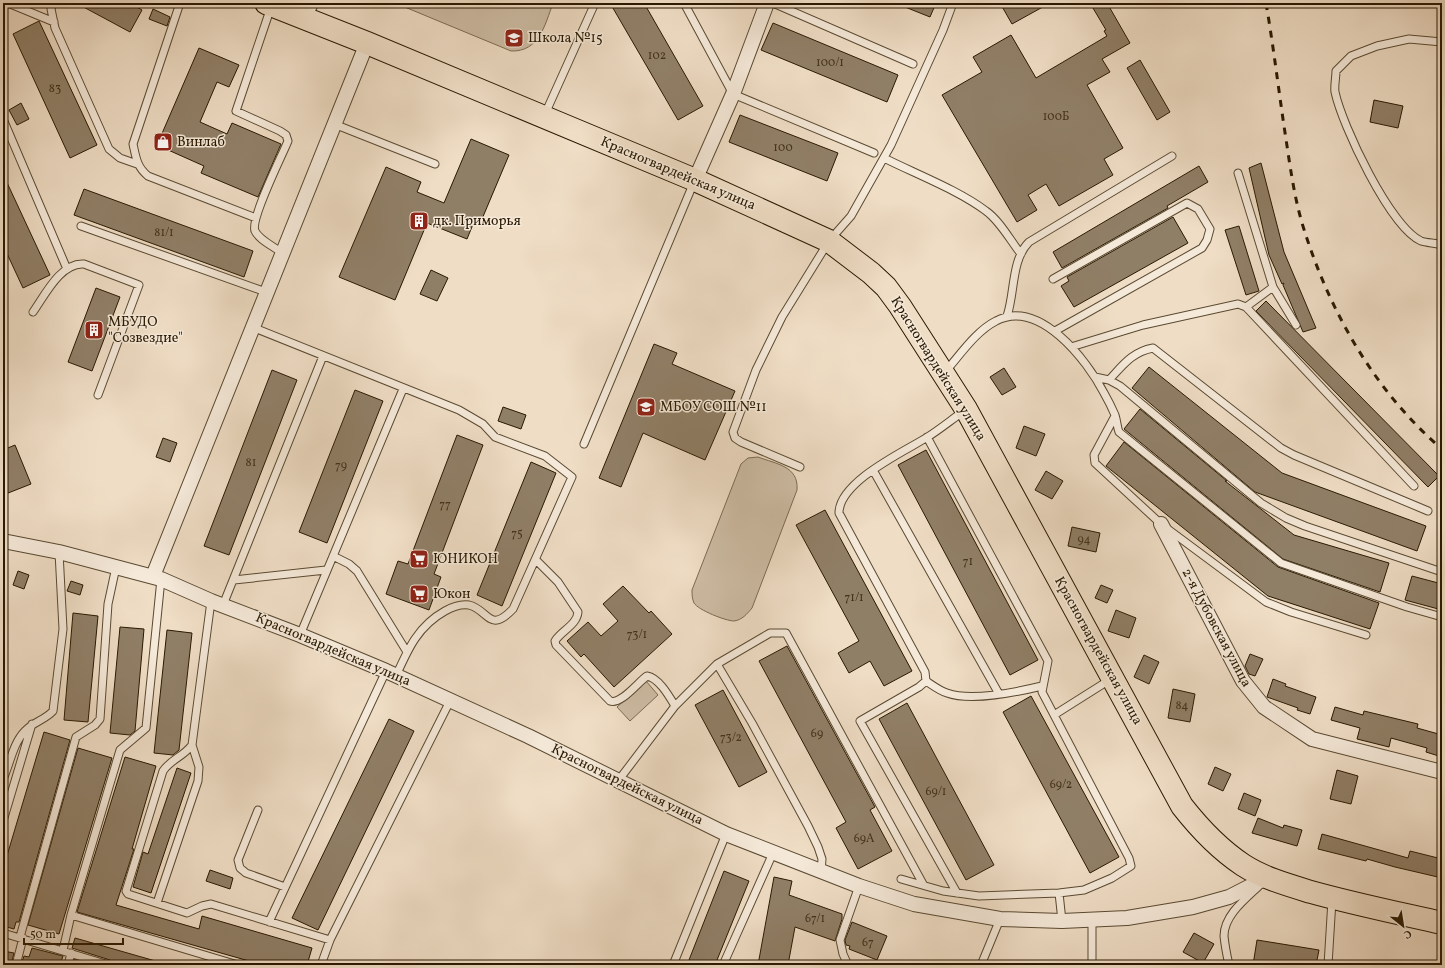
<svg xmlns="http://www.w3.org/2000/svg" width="1445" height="968" font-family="Vollkorn,serif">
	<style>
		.green { fill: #cdbca4; stroke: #7b6a52 }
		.building { fill: #907f67; stroke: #291901 }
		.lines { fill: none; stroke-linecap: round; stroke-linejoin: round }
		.service-casing { stroke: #5a4a32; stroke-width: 9 }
		.minor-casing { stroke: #5a4a32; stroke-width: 16 }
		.primary-casing { stroke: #291901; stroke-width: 24 }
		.service { stroke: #f5e9d9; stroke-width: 7 }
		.minor { stroke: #f5e9d9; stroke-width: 14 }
		.primary { stroke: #efddc5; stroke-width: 22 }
		.rail { stroke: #291901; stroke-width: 3; stroke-dasharray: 7 7; stroke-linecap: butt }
		.labels { text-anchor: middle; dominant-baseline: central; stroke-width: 3; stroke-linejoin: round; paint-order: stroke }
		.number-label { font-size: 12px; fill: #43321a }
		.poi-label { font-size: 14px; fill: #291901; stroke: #f5e9d9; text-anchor: start }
		.street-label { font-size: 14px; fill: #291901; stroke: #f5e9d9 }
	</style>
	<rect width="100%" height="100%" fill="#efddc5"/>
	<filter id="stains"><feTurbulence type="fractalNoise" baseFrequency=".005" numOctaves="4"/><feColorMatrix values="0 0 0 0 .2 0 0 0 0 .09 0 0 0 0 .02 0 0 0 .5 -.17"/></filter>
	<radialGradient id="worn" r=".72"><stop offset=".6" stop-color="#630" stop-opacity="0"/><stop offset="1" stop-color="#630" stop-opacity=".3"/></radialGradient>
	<path class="green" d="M395,3H553C545,25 539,52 511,51Z
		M758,457C776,464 799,466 797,490L752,608C747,614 742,620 734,621C726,621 698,610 694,603C692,599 692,594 692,590L741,464L748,458Z
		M646,681L658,695L630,721L617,707Z"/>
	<path class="building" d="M76,3H130L142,10L130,32Z
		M610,3H644L703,106L678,120Z
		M895,3H936L930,17Z
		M1000,3H1050L1012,24Z
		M1090,3H1107L1130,43L1102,59L1110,72L1087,85L1123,148L1104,159L1113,175L1059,206L1046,184L1028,195L1037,210L1017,222L942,95L982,72L973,57L1011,35L1036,78L1107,36L1104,31L1106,30Z
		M153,9L170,17L167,26L149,19Z
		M39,21L97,145L70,158L13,34Z
		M773,23L898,75L887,102L761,50Z
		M199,48L239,65L229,87L217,82L200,122L227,134L232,123L281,144L258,197L201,173L204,166L157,145Z
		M1140,60L1170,112L1157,120L1127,68Z
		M1374,100L1403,106L1398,128L1370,122Z
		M21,103L29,119L17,125L9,110Z
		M740,115L838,153L827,181L729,142Z
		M471,139L509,155L482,219L476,217L467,239L427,223L395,300L339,277L386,167L421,182L417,192L444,203Z
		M1261,163L1284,252L1316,328L1303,332L1283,285L1284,283L1282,284L1269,255L1249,168Z
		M1199,166L1208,182L1167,206L1168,208L1062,268L1053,252Z
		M3,174L50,275L23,288L3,245Z
		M84,189L253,251L244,277L74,215Z
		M1173,217L1188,243L1074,307L1061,286L1069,281L1067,277Z
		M1239,226L1259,291L1246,295L1225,230Z
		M431,270L448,278L437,301L420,294Z
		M96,288L120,297L92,371L68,362Z
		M1266,301L1439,476L1428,487L1256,311Z
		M654,344L677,353L672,364L735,391L705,460L643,433L621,487L599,478Z
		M1149,367L1282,473L1426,526L1417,551L1255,492L1132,388Z
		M1004,368L1016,387L1002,395L990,377Z
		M272,370L297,380L229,555L204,546Z
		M355,390L383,401L327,543L299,532Z
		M503,407L526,415L521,429L498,421Z
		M1140,409L1227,481H1225L1294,535L1389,563L1380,592L1283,559L1124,429Z
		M1024,426L1045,434L1036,456L1016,448Z
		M457,435L483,445L434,574L441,577L429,610L386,594L398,561L408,564Z
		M163,438L177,443L170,462L156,457Z
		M1124,442L1278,567L1379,603L1370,629L1268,596L1106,466Z
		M15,445L31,484L3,495V450Z
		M926,450L1038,660L1010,675L898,465Z
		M531,462L556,473L502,606L477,595Z
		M1046,471L1063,481L1052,499L1035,490Z
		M825,510L912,671L884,686L870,661L849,673L838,653L859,641L796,525Z
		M1072,527L1100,533L1096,552L1068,546Z
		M18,571L29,575L24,589L13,585Z
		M1412,576L1442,584V610L1405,600Z
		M71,581L83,585L80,595L67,591Z
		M1101,585L1113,590L1107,603L1095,598Z
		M623,586L649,613L651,611L672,634L614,687L584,654L581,657L567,641L588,622L601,636L618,621L603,604Z
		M1116,610L1136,618L1129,638L1108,631Z
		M73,613L98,616L88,722L64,720Z
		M120,627L144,629L135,731L130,735L110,733Z
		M167,630L192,633L179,750L173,755L154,753Z
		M787,646L875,807L870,810L892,851L858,869L836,828L846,822L759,661Z
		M1250,654L1263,659L1255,676L1249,674L1245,666Z
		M1144,655L1159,662L1149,684L1134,677Z
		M1273,679L1286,684L1285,686L1316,697L1310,714L1297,710L1298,708L1267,697Z
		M1173,689L1195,694L1190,722L1168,718Z
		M723,690L767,772L739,787L695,705Z
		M1031,696L1119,857L1090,873L1003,712Z
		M907,703L994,865L966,880L879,719Z
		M1335,707L1363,715L1364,711L1418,724L1417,728L1442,735V757L1426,752L1427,748L1391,738L1389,747L1357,739L1360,728L1331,720Z
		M389,719L414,731L318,930L292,918Z
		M44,732L70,740L19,922H16L14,929L3,926V869Z
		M78,748L112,758L59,934L28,925Z
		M125,757L156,766L132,849H134L116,905L199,929L202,916L312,948L307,965H263L77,912Z
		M1215,767L1231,774L1223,791L1208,784Z
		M177,768L191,773L151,893L133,887L143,852L148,854Z
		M1337,770L1358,776L1351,804L1330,799Z
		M1244,793L1261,800L1255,816L1238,809Z
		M1258,818L1283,828L1284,825L1302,830L1297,846L1252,833Z
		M1322,834L1408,858L1410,851L1442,859V878L1395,867L1367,859L1366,861L1318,849Z
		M210,870L233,878L230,889L206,881Z
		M724,871L749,881L715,965H687Z
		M774,877L792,881L789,895L842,914V919L835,941L795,927L788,965H758Z
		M852,922L887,936L877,960L849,949L850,946L846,945L845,940Z
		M1194,933L1214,944L1203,963L1183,952Z
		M75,938L159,962V965H114L110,960L72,948Z
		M1257,940L1319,950L1316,965H1253Z
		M32,948L63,956L60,965H21L24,956L29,957Z
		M3,951L14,953L11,965H3Z"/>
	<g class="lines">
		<g class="service-casing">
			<path id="service" d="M8,3L54,22
				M53,3L51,9L55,28L109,149L120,158L137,164
				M180,3L133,144C136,158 137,167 148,176L256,218
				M684,3L733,94L874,153
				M773,3L913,64
				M271,7L236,111L280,131L286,135L288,141C282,156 250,219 255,231C259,240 275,247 282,253
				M1442,42L1409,39L1377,46L1351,56L1336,71C1336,78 1334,86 1335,92C1342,125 1390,227 1421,241C1427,243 1436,243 1442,245
				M545,114L595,3
				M3,119L67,269
				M334,124L435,164
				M884,158C916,174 958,190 986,211C1000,221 1010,240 1021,254
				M1238,173L1273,287L1296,325
				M81,226L266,292
				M1053,279L1187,203L1198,209L1210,229L1207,240L1202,248L1055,331
				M1246,307L1273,287
				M33,312C45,295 61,262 84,264L139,285L98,395
				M1007,316C1015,293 1011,260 1029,242L1172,156
				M252,327L459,410L483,424L495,437L545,456L572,477L513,609C489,634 489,610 469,605C461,604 452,607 445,611C418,626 408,649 396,676
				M1071,347L1143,325L1238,304L1246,307L1414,486
				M945,372C960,355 976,331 996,321C1039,298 1087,360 1104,393C1108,400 1112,408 1115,415C1117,421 1117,427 1119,432L1281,563L1407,607L1442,617
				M1095,377L1109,380L1120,386L1261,503L1286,518L1305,526L1442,572
				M1109,380C1123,365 1132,352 1153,348L1281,448L1294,455L1428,511
				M1115,416L1094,455L1095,463L1161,524L1266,602L1291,612L1366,635
				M584,444L694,182
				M800,467L741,442L735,438L733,432L756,370L782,317L829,241L851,216L891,145L943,30L953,3
				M873,470L999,694
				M333,556L349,564L357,571L407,652
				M536,560L558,582L578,612C577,625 561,631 555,641L556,645L610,701C621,705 638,682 647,676C659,678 669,696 675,706
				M234,580L326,570
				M211,601L192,745C183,757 171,759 163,771L126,891L128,894L187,913L202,906L211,904L330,940
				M223,605L323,356
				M300,635L403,389
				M717,664L752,723L808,826L818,847L822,859L821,872
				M926,681C932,685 940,691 947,693C972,702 1017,692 1042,686
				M1054,715L1111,679
				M3,779C10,764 13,743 25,731C33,722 45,720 53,711L63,629L59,552
				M618,781L675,706L717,664L770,633H786L923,884
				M258,810L238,860L240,868L246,873L285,887
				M3,821L32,724
				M901,879L943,891L979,896L1059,893L1084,890L1112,878L1131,866L1129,858L1042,692L1048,661L927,437
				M957,893L860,721L919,687L926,681L925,672L839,513C839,482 903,452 926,438C939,430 951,420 964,411
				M1059,893L1062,921
				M157,903L198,781L199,767L192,745
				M71,915L238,965
				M1092,920V965
				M269,922L386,671
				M3,933L109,965
				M20,937L76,737L95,725L100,719L108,604L116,567
				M63,950L71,915L120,750L146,728L161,579
				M16,965L23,938
				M68,965L71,953
				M321,965L330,940L450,701
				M673,965L726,834
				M723,965L773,853
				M848,965L843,954L840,940L859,886
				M981,965L1000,919
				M1229,965C1227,956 1225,946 1224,936C1224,916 1244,900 1258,887
				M1328,965L1332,900"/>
		</g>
		<g class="minor-casing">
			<path id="minor" d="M304,18L311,3
				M695,180L733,94L767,3
				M1161,524L1243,681L1264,707L1312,739L1442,772
				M3,541L59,552L161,579L211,601L300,635L386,671L528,736L726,834L859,886L914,904L1000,919L1062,921L1127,918L1193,907L1229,897L1268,877
				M153,576L367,43"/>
		</g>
		<g class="primary-casing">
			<path id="primary" d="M266,3L367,43L695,180L829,241L871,273L886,287L900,306L966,409L1182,806C1200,829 1219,849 1243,865C1263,878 1288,885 1311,892C1354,904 1398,913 1442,923"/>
		</g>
		<use href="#service" class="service"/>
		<use href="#minor" class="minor"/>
		<use href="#primary" class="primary"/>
		<path class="rail" d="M1266,3C1273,44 1278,85 1284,126C1289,158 1293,192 1302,223C1328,309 1374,391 1442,449"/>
	</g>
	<defs>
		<g id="school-square" transform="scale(1)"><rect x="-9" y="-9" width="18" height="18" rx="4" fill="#8f2418" stroke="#f5e9d9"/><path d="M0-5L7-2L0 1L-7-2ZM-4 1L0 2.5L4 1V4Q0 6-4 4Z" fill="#fff"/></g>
		<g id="shop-square" transform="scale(1)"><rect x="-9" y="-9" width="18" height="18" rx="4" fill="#8f2418" stroke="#f5e9d9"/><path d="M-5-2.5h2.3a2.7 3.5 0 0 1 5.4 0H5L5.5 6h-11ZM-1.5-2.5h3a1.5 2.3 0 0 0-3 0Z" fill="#fff"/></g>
		<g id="building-square" transform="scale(1)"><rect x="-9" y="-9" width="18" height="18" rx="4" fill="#8f2418" stroke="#f5e9d9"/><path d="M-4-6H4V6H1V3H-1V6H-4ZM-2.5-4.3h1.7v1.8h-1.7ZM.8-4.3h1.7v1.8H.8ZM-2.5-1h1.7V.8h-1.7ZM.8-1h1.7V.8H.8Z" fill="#fff"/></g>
		<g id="supermarket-square" transform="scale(1)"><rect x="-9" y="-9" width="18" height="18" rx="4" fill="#8f2418" stroke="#f5e9d9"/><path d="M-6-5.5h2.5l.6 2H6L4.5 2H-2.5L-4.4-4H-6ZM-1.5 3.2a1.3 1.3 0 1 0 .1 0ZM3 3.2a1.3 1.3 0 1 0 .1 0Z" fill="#fff"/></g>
	</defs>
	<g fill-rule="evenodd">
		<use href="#school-square" x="514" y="38"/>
		<use href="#shop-square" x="163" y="142"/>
		<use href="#building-square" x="419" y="221"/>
		<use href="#building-square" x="94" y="330"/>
		<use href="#school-square" x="646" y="407"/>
		<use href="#supermarket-square" x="419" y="559"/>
		<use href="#supermarket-square" x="419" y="594"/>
	</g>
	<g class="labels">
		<g class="number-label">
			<text x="657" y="56">102</text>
			<text x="830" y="63">100/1</text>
			<text x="55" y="89">83</text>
			<text x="1056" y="117">100Б</text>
			<text x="783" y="148">100</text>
			<text x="164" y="233">81/1</text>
			<text x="251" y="463">81</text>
			<text x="341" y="466">79</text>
			<text x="445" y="505">77</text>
			<text x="517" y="534">75</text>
			<text x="1084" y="540">94</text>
			<text x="968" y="562">71</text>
			<text x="854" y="598">71/1</text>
			<text x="637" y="635">73/1</text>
			<text x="1182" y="706">84</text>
			<text x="817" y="734">69</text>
			<text x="731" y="738">73/2</text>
			<text x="1061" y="785">69/2</text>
			<text x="936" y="792">69/1</text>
			<text x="864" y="839">69А</text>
			<text x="815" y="919">67/1</text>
			<text x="868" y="943">67</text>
		</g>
		<g class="poi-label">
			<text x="528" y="38">Школа №15</text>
			<text x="177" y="142">Винлаб</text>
			<text x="433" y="221">дк. Приморья</text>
			<text x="108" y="322">МБУДО<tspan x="108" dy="16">"Созвездие"</tspan></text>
			<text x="660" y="407">МБОУ СОШ №11</text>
			<text x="433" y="559">ЮНИКОН</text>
			<text x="433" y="594">Юкон</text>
		</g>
		<g class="street-label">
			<text transform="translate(678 174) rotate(23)">Красногвардейская улица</text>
			<text transform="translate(938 369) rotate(58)">Красногвардейская улица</text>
			<text transform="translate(1216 628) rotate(62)">2-я Дубовская улица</text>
			<text transform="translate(333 650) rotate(23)">Красногвардейская улица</text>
			<text transform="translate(1098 651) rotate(61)">Красногвардейская улица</text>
			<text transform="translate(627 785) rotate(26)">Красногвардейская улица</text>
		</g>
	</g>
	<rect width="1445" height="968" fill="none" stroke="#efddc5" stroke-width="16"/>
	<rect x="4" y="4" width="1437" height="960" fill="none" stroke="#291901" stroke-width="2"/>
	<rect x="8" y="8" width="1429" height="952" fill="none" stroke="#291901"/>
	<g transform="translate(1403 926) rotate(150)" stroke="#f5e9d9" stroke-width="3" paint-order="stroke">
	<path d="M0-3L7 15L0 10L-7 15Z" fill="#291901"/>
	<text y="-6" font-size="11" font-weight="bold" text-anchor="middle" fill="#291901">С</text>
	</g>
	<path d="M24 938v6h99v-6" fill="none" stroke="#291901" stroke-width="2"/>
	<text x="30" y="938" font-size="12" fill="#291901" stroke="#f5e9d9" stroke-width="3" paint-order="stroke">50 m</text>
	<rect width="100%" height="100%" filter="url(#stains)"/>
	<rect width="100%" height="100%" fill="url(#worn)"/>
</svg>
